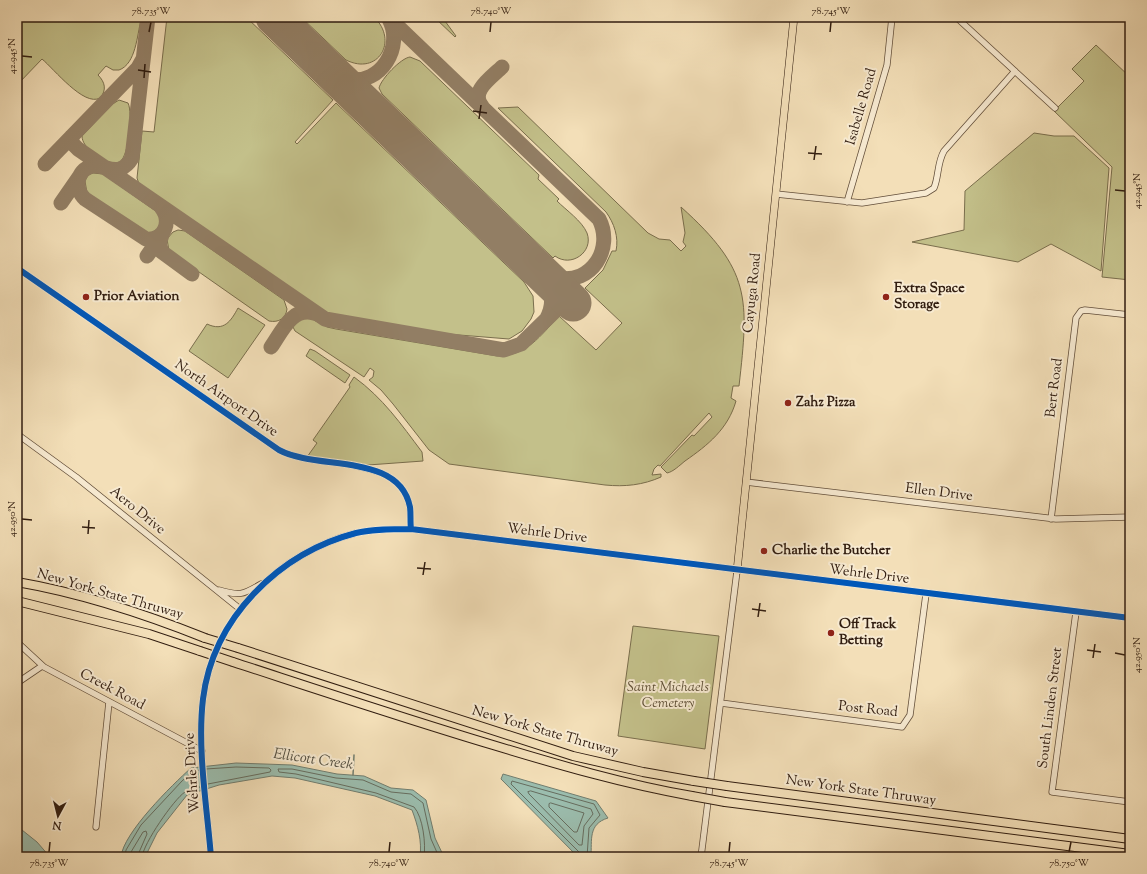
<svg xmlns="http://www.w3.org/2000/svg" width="1147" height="874" font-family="'Sorts Mill Goudy',serif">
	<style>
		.green { fill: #c3c08a; stroke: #7a6e4d }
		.water { fill: #9bbdae; stroke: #717d6f }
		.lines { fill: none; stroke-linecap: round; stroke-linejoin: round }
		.shore { stroke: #666d5f; stroke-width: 1 }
		.stream { stroke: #717d6f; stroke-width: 1.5 }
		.taxiway { stroke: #927e64; stroke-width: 15 }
		.runway { stroke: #927e64; stroke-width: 37 }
		.minor-casing { stroke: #624e3a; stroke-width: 7 }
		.major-casing { stroke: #311d10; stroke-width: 8 }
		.highway-casing { stroke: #311d10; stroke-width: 10 }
		.minor { stroke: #f7ead1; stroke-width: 5.5 }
		.major { stroke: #f3dfb8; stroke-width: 7 }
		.highway { stroke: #f3dfb8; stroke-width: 8 }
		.highway-bridge-casing { stroke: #311d10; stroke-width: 10; stroke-linecap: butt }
		.highway-bridge { stroke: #f3dfb8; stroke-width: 8 }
		.cycleway-casing { stroke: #f7ead1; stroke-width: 8 }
		.cycleway { stroke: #0057b8; stroke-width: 6 }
		.ticks { fill: none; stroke: #311d10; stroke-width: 1.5 }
		.poi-dot { fill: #8f2418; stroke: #f7ead1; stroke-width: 1.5 }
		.labels { text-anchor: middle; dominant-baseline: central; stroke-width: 4; stroke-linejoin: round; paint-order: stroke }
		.street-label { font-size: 14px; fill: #311d10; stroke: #f7ead1 }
		.poi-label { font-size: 14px; font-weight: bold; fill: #311d10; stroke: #f7ead1; text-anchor: start }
		.park-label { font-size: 14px; font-style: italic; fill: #5d4e35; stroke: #f7ead1 }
		.water-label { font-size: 15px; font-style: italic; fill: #514d3f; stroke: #f7ead1 }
		.neatline { fill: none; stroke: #311d10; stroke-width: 1.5 }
		.ticks-label { font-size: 10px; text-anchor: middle; fill: #311d10 }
	</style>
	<rect width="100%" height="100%" fill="#f3dfb8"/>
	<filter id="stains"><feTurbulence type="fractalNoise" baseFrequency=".005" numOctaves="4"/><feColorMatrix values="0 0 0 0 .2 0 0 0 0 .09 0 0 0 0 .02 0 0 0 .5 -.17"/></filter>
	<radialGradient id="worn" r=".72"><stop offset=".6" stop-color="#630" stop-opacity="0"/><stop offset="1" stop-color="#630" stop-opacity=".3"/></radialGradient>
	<path class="green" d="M17,17H130V19L141,20C137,35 136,64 119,70H113L106,66L98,75C105,82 107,90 100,98C84,107 54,69 42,59L17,85Z
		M167,17H246L333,100L295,142L297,144L336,103L524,282L533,296L534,312L531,319L522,331L509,339L447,334L333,315L321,311L139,184L137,178L142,131L154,132Z
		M301,17H374C399,41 378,76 346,60Z
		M434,17H442L456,36L455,37Z
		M1096,45L1130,77V280L1102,277L1112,167L1054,111L1084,81L1072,69Z
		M410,57L420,61L539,175L538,179L559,199L557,201C566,210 582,221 587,233C594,252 571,268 555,256L553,258L382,94L379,88C381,79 401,58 410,57Z
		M119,100L128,103C133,113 129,155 120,162L112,164C101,160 82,148 82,136L111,105Z
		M518,107L648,233L659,239L670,240L681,251L686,246L683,242L685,233L681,207C751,270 749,298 739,386H733L731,398L736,401C728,429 708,445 685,461C680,465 673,472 667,473L661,467L692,435L694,436L712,417L709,413L660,466L658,465L654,469L652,475L661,474V477C643,485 625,487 605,485L449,464L429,450L393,404L381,390L369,380L373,377L374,371L370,368L364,377L295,331L293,327L299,319L310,318L327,327L336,329L497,356C527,356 540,336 559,316L596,350L622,323L585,288L603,270L612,251H616C619,237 614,223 606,212L498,108Z
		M1034,133L1054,136H1074L1109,168L1101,271L1051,244L1018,262L912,242L964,230L965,191Z
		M93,173L103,174L157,212L161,220L159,228L151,233L143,232L87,193L85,181L88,175Z
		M178,230L185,231L284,300L287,309C286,318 279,323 269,321L169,251L167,239L173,232Z
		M238,308L265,325L228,378L189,351L207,324C224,332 231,321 238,308Z
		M310,349L315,351L350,375L345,383L306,356Z
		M354,377C383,398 401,424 422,452L423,461L368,465L307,457L317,443L313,440L350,387L349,385Z
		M633,626L719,636L705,749L618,736Z"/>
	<path class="water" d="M236,763L292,765L337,774L364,776L391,788L413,790L426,800L435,838L444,857H420C422,841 418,826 412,810L375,796L295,778L272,776L219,785L187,795L157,833L145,857H121C123,833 172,785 191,768Z
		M503,774L596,801L608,818C588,824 592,840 591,857H578L501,779Z
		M17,826L37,842L50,857H18Z"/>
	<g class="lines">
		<path class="shore" d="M206,769L236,767L269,768L271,770L270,772L208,784
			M531,791L591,809L593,814L584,826L582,845H579L529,794L528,792Z
			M551,803L584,813L577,832H574L549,807V804Z
			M125,857L126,850L141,825L182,781L192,772L199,770
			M130,857L131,852L143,832L146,831L147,834L137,857
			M142,857C143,844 174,799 185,792C189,789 196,788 200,787
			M424,857C426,844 423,817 414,807L376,793L296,774L279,772L278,769H292L336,778L363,780L391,792L411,794L423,803L431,839L439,857
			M580,857L579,852L511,784L512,781L594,804L600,815L589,828L587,857"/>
		<path class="stream" d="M353,775L354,755"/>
		<path class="taxiway" d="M148,17L132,158C129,163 125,167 120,169C110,172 102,164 92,166C76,170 74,189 85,199L146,239C165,241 172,221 161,207
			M388,17L599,219C614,248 592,285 557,278C546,276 537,268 529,260
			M324,65C331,71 339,77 348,79C381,86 404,46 389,19
			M482,106C469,92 492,77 502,67
			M71,137L73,144L78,149L325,319L504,350L521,344L555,311
			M45,164L138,68L143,59
			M61,203L79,177
			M162,235L159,244L162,252L192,274
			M147,256L161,236
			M539,271C552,285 556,303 546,320
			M271,347C281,333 292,306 314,313"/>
		<path class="runway" d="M274,17L573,303"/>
		<g class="minor-casing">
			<path id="minor" d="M956,17L1055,108
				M1126,17L1130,21
				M776,194L862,203L926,193L934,188C939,176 937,163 944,151L1015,71
				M847,202L887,65L892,17
				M17,268L279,450C318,471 399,452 410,507C411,514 410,522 411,529
				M17,434L76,477L240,609
				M746,482L1056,519L1130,517
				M1051,519L1076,318L1081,311L1085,310L1130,315
				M219,590C239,596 243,595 261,584
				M1076,612L1052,792L1130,802
				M17,642L44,667L202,751
				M17,683L42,666
				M721,703L902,727L910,715L926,594
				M96,827L109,702
				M211,857C207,807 197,749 203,699C213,618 279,553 356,533C374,529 392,529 411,529L1130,618
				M701,857L737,571"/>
		</g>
		<g class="major-casing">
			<path id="major" d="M737,571L794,17"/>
		</g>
		<g class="highway-casing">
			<path id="highway" d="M17,582C81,593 145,614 205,638
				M17,601L149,634L200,651
				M238,648L573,756L643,772L694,781
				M233,662C319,690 406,719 493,745C559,765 624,784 692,796
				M727,786L1130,839
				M725,802L1130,854"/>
		</g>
		<use href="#minor" class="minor"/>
		<use href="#major" class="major"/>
		<use href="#highway" class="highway"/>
		<g class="highway-bridge-casing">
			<path id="highway-bridge" d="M205,638L238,648
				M200,651L233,662
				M694,781L727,786
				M692,796L725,802"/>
		</g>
		<use href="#highway-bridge" class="highway-bridge"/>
		<g class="cycleway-casing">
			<path id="cycleway" d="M17,268L279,450C318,471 399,452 410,507C411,514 410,522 411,529
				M211,857C207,807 197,749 203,699C213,618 279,553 356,533C374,529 392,529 411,529L1130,618"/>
		</g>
		<use href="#cycleway" class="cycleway"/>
	</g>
	<path class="ticks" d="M149,32L151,22M490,32L491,22M830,32L831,22M22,56L32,57M138,70L151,72M144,78L145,64M473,111L487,113M479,119L481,105M808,153L822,154M814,160L816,146M1115,190L1125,191M22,519L32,520M82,527L95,528M88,534L89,520M417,568L431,569M423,575L425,562M752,609L766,611M758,617L760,603M1087,650L1101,652M1115,653L1125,655M1093,658L1095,644M49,852L50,842M389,852L390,842M729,852L730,842M1069,852L1071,842"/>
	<g class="poi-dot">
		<circle cx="86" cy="297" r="4"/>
		<circle cx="886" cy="297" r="4"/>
		<circle cx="788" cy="403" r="4"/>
		<circle cx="764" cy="551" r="4"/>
		<circle cx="831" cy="633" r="4"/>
	</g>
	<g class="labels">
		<g class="street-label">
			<text transform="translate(862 107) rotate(-74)">Isabelle Road</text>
			<text transform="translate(753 293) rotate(-84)">Cayuga Road</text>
			<text transform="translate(1055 388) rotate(-83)">Bert Road</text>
			<text transform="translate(226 399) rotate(35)">North Airport Drive</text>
			<text transform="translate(939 493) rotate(7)">Ellen Drive</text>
			<text transform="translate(137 511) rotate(39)">Aero Drive</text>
			<text transform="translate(547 534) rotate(7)">Wehrle Drive</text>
			<text transform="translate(869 575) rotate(7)">Wehrle Drive</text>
			<text transform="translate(110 595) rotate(16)">New York State Thruway</text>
			<text transform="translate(112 690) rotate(28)">Creek Road</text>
			<text transform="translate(1051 708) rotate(-83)">South Linden Street</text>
			<text transform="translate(868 710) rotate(6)">Post Road</text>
			<text transform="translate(545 732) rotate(16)">New York State Thruway</text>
			<text transform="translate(193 773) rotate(-94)">Wehrle Drive</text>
			<text transform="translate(861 791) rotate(8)">New York State Thruway</text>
		</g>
		<g class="poi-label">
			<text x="894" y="289">Extra Space<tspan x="894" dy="16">Storage</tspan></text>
			<text x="94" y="297">Prior Aviation</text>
			<text x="796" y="403">Zahz Pizza</text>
			<text x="772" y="551">Charlie the Butcher</text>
			<text x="839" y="625">Off Track<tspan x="839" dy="16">Betting</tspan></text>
		</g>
		<g class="park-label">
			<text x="668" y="688">Saint Michaels<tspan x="668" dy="16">Cemetery</tspan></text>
		</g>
		<g class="water-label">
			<text transform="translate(313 760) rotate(8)">Ellicott Creek</text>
		</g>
	</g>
	<rect width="1147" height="874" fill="none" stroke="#f3dfb8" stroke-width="44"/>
	<g transform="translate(58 816) rotate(187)" stroke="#f7ead1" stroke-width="3" paint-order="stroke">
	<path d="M0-3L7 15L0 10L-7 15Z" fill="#311d10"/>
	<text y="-6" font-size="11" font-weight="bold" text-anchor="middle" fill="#311d10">N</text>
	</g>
	<rect x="22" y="22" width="1103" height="830" class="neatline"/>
	<g class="ticks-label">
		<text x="151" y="14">78.735°W</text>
		<text x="491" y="14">78.740°W</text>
		<text x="831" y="14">78.745°W</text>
		<text transform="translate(11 56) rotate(-90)" y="4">42.945°N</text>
		<text transform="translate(1136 191) rotate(-90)" y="4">42.945°N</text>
		<text transform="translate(11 519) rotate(-90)" y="4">42.950°N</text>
		<text transform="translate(1136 655) rotate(-90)" y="4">42.950°N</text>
		<text x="49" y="866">78.735°W</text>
		<text x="389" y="866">78.740°W</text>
		<text x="729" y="866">78.745°W</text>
		<text x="1069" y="866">78.750°W</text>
	</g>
	<rect width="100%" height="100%" filter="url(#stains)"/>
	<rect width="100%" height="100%" fill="url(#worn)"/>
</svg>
